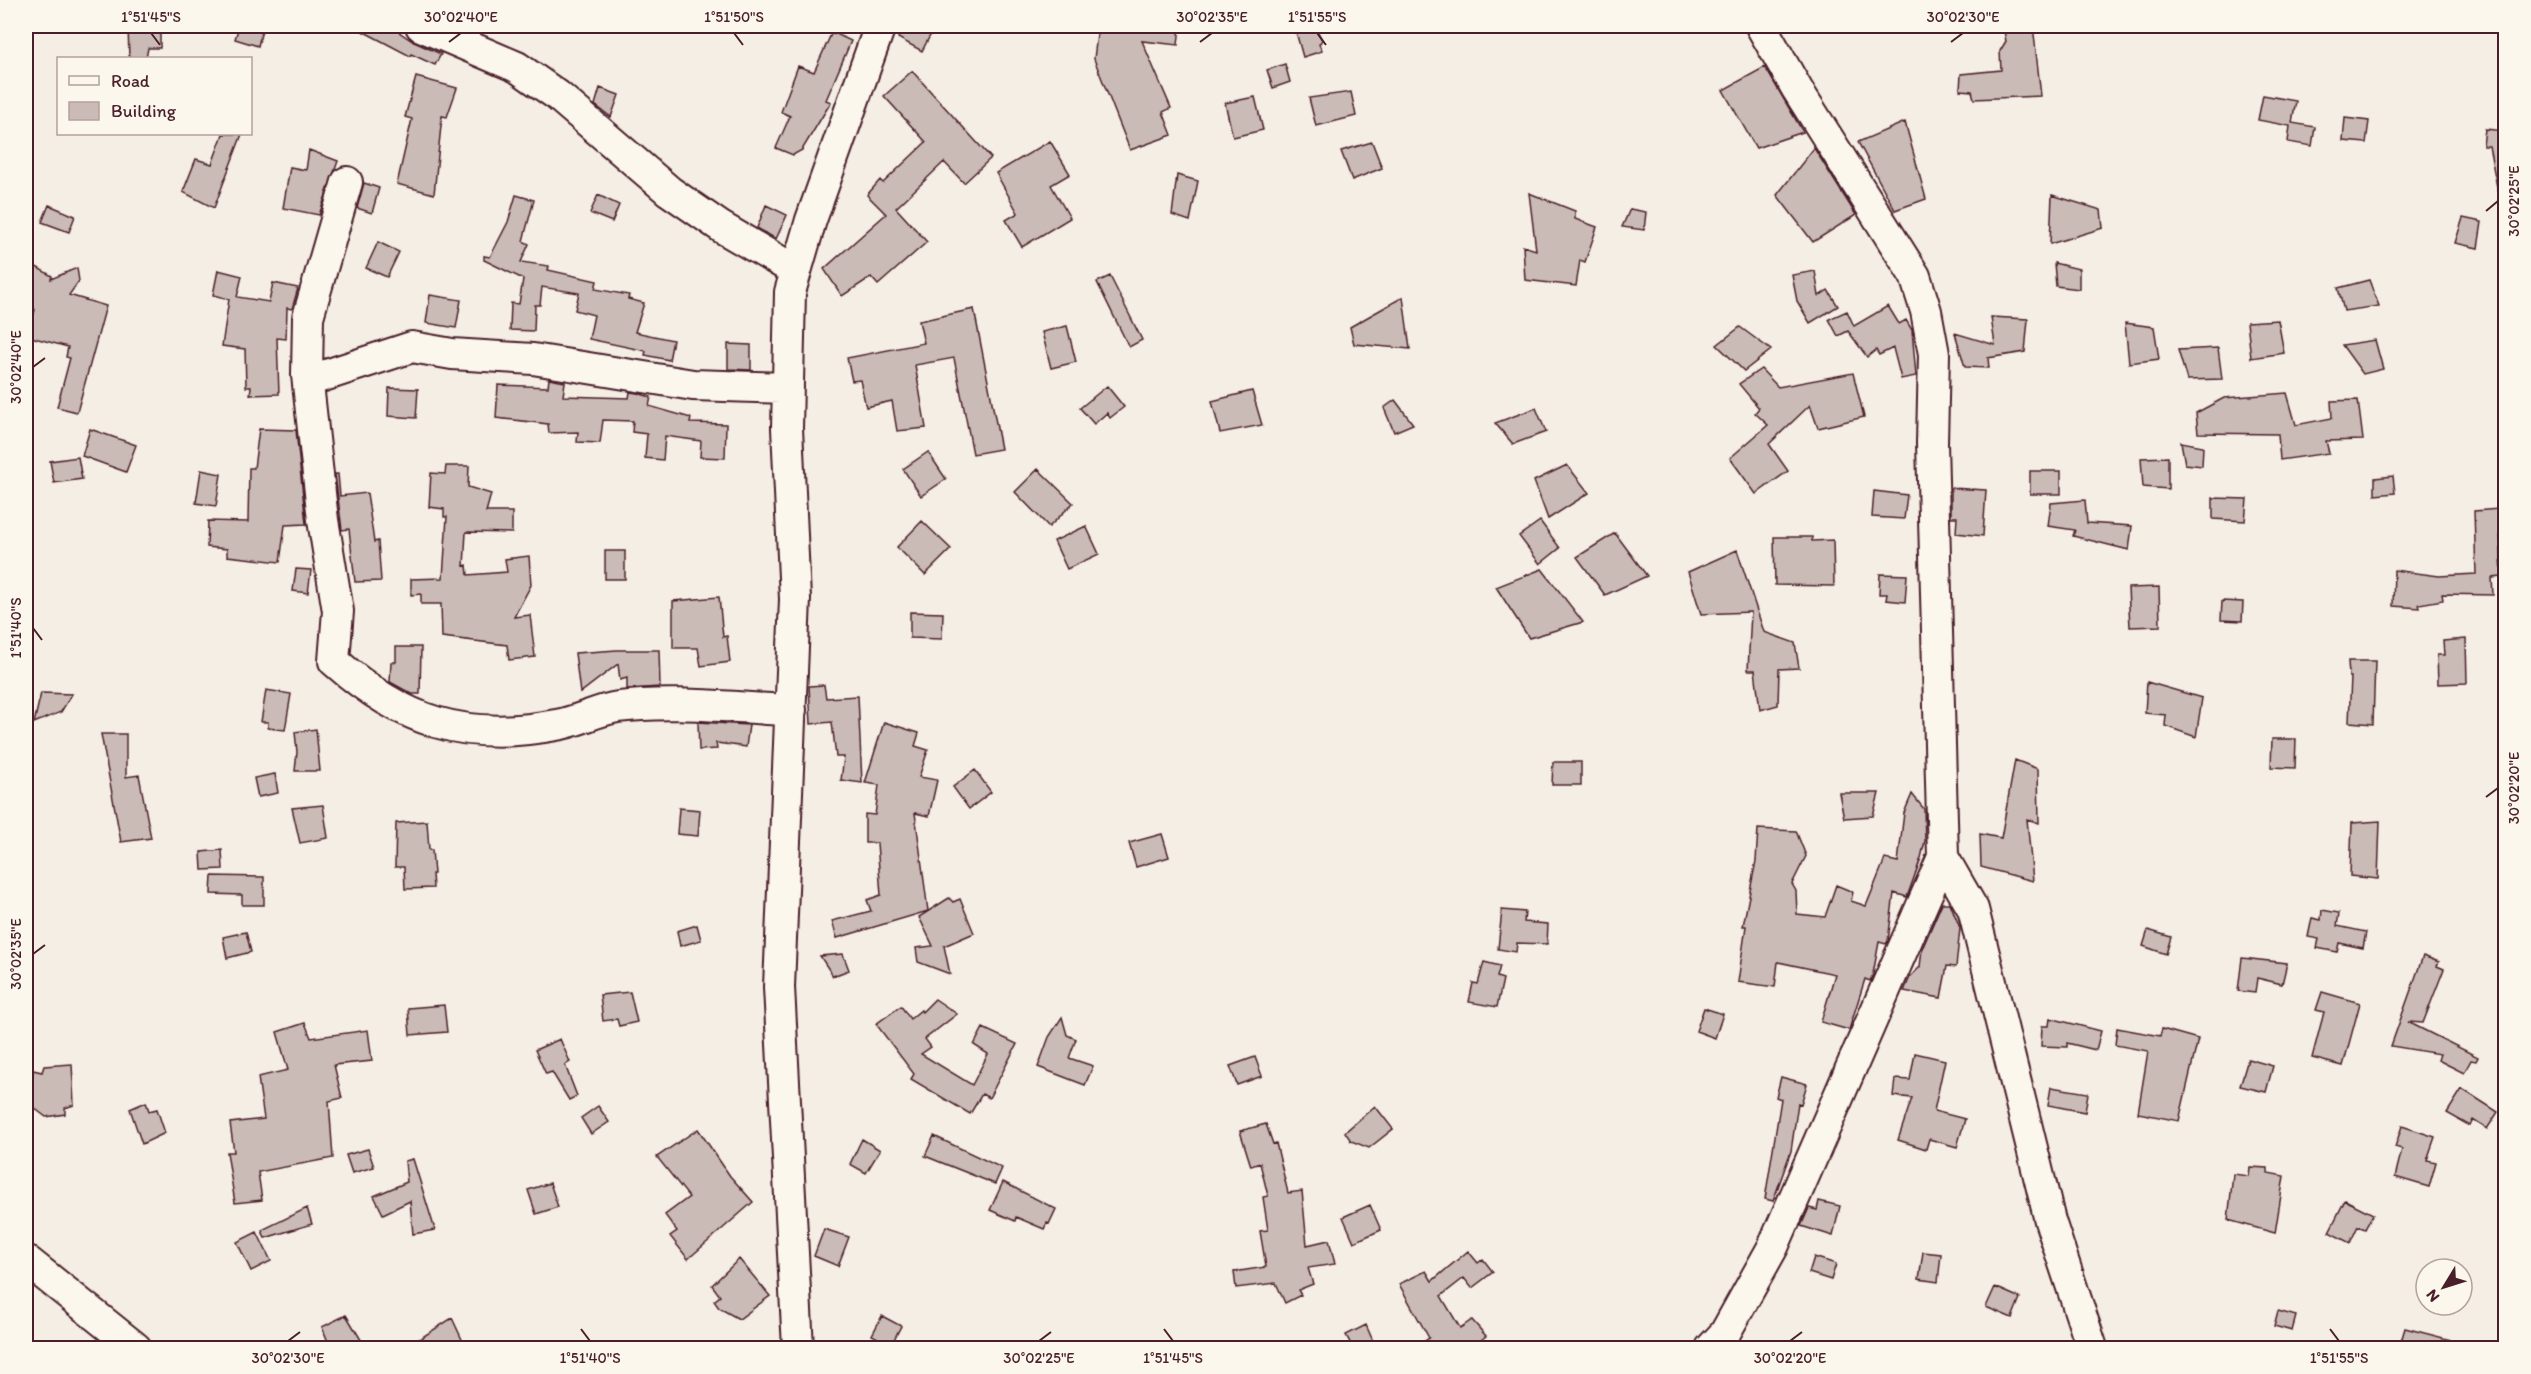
<svg xmlns="http://www.w3.org/2000/svg" width="2531" height="1374" font-family="Itim,sans-serif">
	<style>
		.building { fill: #cabbb6; stroke: #4a1f2b; stroke-width: 1.5 }
		.lines { fill: none; stroke-linecap: round; stroke-linejoin: round }
		.minor-casing { stroke: #4a1f2b; stroke-width: 34 }
		.minor { stroke: #fbf7ec; stroke-width: 30 }
		.ticks { fill: none; stroke: #4a1f2b; stroke-width: 2 }
		.neatline { fill: none; stroke: #4a1f2b; stroke-width: 2 }
		.ticks-label { font-size: 15px; text-anchor: middle; fill: #4a1f2b }
	</style>
	<rect width="100%" height="100%" fill="#f4eee4"/>
	<filter id="ink" filterUnits="userSpaceOnUse"><feTurbulence type="fractalNoise" baseFrequency=".0167" numOctaves="2"/><feDisplacementMap in="SourceGraphic" scale="12" xChannelSelector="R" yChannelSelector="G"/><feConvolveMatrix kernelMatrix="1 2 1 2 8 2 1 2 1" color-interpolation-filters="sRGB"/></filter>
	<g filter="url(#ink)">
		<path class="building" d="M128,26H160V48H148L146,58H129Z
			M239,26H263L258,46L235,39Z
			M353,26H390L414,42L441,54L435,65L411,54L410,56Z
			M904,26H935L922,51L898,38Z
			M1098,26H1180L1178,45L1142,41L1171,108L1163,112L1172,135L1130,150L1094,59Z
			M1315,26L1322,40L1319,44L1322,51L1303,57L1296,32Z
			M2003,26H2033L2041,96L1974,99L1972,91L1960,90L1961,74L2001,70L2000,51L2006,41Z
			M832,32L851,41L826,100L831,102L802,150L793,155L776,148L790,116L781,112L798,66L814,72Z
			M1285,64L1290,82L1273,88L1267,70Z
			M1765,67L1803,132L1756,148L1723,90Z
			M912,71L991,158L964,183L944,162L896,208L927,242L878,285L871,277L842,296L824,269L886,214L867,195L880,180L883,183L926,142L884,96Z
			M416,77L457,88L447,117L442,116L434,194L397,184L412,119L405,117Z
			M600,88L619,95L611,117L595,105Z
			M1351,92L1356,116L1316,126L1309,98Z
			M2263,95L2296,101L2292,123L2315,127L2312,146L2288,142L2290,126L2258,120Z
			M1255,97L1263,130L1233,137L1225,103Z
			M2345,118L2369,121L2366,143L2343,141Z
			M1905,122L1926,199L1895,210L1858,142Z
			M2485,129L2505,131V192H2498L2489,146H2483Z
			M223,134H242L214,208L183,192L196,159L212,164Z
			M1050,141L1070,174L1051,185L1070,218L1022,247L1006,220L1018,213L996,173Z
			M1372,142L1382,168L1352,180L1341,151Z
			M1814,148L1856,215L1813,242L1777,195Z
			M309,150L338,161L319,215L283,208L290,167L306,170Z
			M1177,175L1198,181L1190,221L1172,215Z
			M364,183L379,188L372,213L357,208Z
			M1529,193L1575,211V219L1597,227L1585,262L1580,260L1576,286L1525,280L1523,246L1536,250Z
			M516,195L534,200L523,241L529,244L521,262L549,266L548,270L597,281L595,289L629,295L628,299L644,303L635,332L673,340L669,360L645,355L646,351L589,339L594,315L575,310L579,293L542,287L540,305H535L534,331L510,330L511,303L519,304L523,279L484,260V256L490,257L508,222Z
			M598,195L619,205L612,222L590,213Z
			M2052,195L2101,210L2103,228L2050,244Z
			M49,205L75,216L69,232L42,222Z
			M766,205L787,215L776,239L757,228Z
			M1630,209L1646,212L1644,230L1622,227Z
			M2463,218L2482,222L2478,248L2455,243Z
			M378,242L399,252L387,277L366,268Z
			M26,261L52,276L51,279L77,268L79,281L69,295L106,306L77,412L57,407L70,358L66,357L68,347L27,336L35,310L26,298Z
			M2054,263L2079,269V289L2056,286Z
			M218,270L242,276L237,297L269,302L273,283L298,288L292,309L287,308L286,339L277,338L279,394L250,395L251,387H246L245,349L222,346L229,299L213,295Z
			M1815,271L1819,296L1828,290L1838,306L1810,323L1797,301L1792,275Z
			M1110,276L1142,340L1129,347L1097,282Z
			M2369,280L2379,306L2344,311L2338,288Z
			M430,295L461,300L456,328L426,323Z
			M1403,297L1410,349L1354,344L1350,327Z
			M1888,306L1899,324L1906,320L1912,330L1916,376L1901,379L1893,348L1879,355L1876,350L1867,357L1848,331L1838,336L1829,319L1847,311L1854,326Z
			M974,309L1001,449L973,454L954,358L915,365L926,428L897,431L892,401L866,407L860,380L852,381L847,358L924,343L919,321Z
			M1991,317L2028,319L2025,352L1988,358L1989,368L1965,367L1955,333L1995,345Z
			M2278,320L2284,353L2251,358L2247,322Z
			M2125,323L2154,327L2159,359L2129,363Z
			M1067,326L1076,362L1051,368L1042,332Z
			M1740,327L1771,350L1744,371L1717,345Z
			M2375,340L2383,369L2363,374L2342,345Z
			M728,344L751,345V370L728,369Z
			M2218,348L2222,379L2187,380L2178,350Z
			M1761,369L1778,387L1853,373L1864,417L1818,428L1810,405L1769,444L1788,471L1756,494L1730,458L1768,425L1755,413L1759,408L1739,384Z
			M549,379L565,382L563,396L629,398L630,392L637,393L651,397L649,406L691,418L690,423L726,424L725,458L700,457L701,441L665,436L663,460L645,458L647,434L632,432L633,421L603,420L600,443L577,442L578,432L549,433L548,424L496,418L498,385L548,387Z
			M1107,386L1124,407L1110,418L1107,413L1094,424L1080,408Z
			M389,388L418,389L416,418L388,416Z
			M1252,391L1262,425L1220,433L1212,401Z
			M2287,393L2296,425L2332,418L2331,401L2358,400L2363,440L2326,441L2329,453L2280,460L2278,434L2198,433L2196,413L2224,398Z
			M1395,400L1413,424L1394,432L1384,408Z
			M1536,408L1546,432L1513,444L1495,423Z
			M90,429L136,445L126,472L82,456Z
			M259,429L296,430L306,524L285,525L280,562L227,556V549L207,547L208,521L248,522L249,468H254Z
			M2181,442L2203,446L2202,466L2185,464Z
			M928,452L946,479L921,496L903,469Z
			M78,457L82,479L54,483L50,461Z
			M2168,457V489L2143,487L2141,458Z
			M1567,465L1589,493L1548,519L1534,481Z
			M446,466H469L468,487L491,494L486,512H512V533L466,532L464,566L467,565L468,575L507,572L505,559L529,556L531,585L514,617L530,615L535,657L509,660L507,645L442,637L441,604H421V594L411,595V579L443,578L447,517H444V509L429,507L431,473L445,474Z
			M1038,469L1073,503L1049,527L1015,492Z
			M201,470L221,474L216,506L196,503Z
			M2030,471H2061V494H2030Z
			M335,474H338L340,496L367,493L374,542L378,541L381,581L355,582L349,529L342,530Z
			M2393,476L2395,493L2375,495V478Z
			M1951,488L1986,490L1983,536L1956,533L1957,517H1951Z
			M1874,491L1907,495L1904,519L1872,517Z
			M2213,498L2247,499L2245,521L2213,519Z
			M2085,500L2087,523L2132,526L2129,550L2073,536L2075,530L2048,526L2051,503Z
			M2499,509L2502,577L2492,578L2493,595L2442,594L2443,600L2419,604L2420,608L2393,606L2394,570L2439,576L2476,574L2474,511Z
			M922,521L951,549L925,575L897,547Z
			M1540,521L1560,548L1540,564L1519,536Z
			M1086,526L1099,554L1067,569L1054,541Z
			M1615,533L1647,576L1605,595L1577,557Z
			M1774,537H1812V541L1833,540L1834,586L1775,585Z
			M1737,550L1764,632L1795,643L1799,668L1779,669L1778,705L1760,710L1755,670H1748L1751,612L1701,614L1688,572Z
			M605,551H625V579H605Z
			M296,569L311,570L308,593L293,591Z
			M1542,569L1583,622L1529,638L1496,587Z
			M1880,574L1907,575L1905,602L1886,600L1887,594H1879Z
			M2159,587L2160,626L2130,627L2128,588Z
			M719,597L723,637L727,636L730,662L701,666L698,648H673V601Z
			M2222,601L2243,602L2242,621L2221,620Z
			M910,612L943,613L942,639L910,638Z
			M2466,639L2467,683L2438,684L2437,655H2444L2443,641Z
			M396,647H421L420,694H412L390,682L391,662H396Z
			M617,650H659L660,687L627,689V678L620,680L618,664L580,693L575,653Z
			M2348,661H2375L2373,724L2349,722L2351,677H2349Z
			M2147,682L2202,698L2196,737L2165,726L2166,715L2145,713Z
			M824,685L826,698L858,696L862,783L841,780L844,757H836L832,722L811,724L809,686Z
			M266,690L291,694L285,730L268,728V722H261Z
			M41,693L72,694L61,712L34,723Z
			M698,722L749,725L746,747L716,743L717,749L699,750Z
			M884,722L919,733L915,746L928,750L919,777L937,780L929,816L915,813L928,911L837,938L832,921L871,911L867,900L881,895L877,843H865V814L875,815L879,785L865,783Z
			M316,729L320,771H295L297,752L295,732Z
			M101,734H126V777L139,775L151,838L121,842Z
			M2272,739H2296L2295,768L2271,767Z
			M2015,760L2038,769L2039,823L2027,819L2033,881L1981,867L1980,834L2001,838Z
			M1553,762H1581V785H1552Z
			M975,770L991,792L969,809L953,787Z
			M275,774L278,793L258,797L254,778Z
			M1839,793H1879L1873,816L1844,818Z
			M1912,794L1924,809L1925,841L1921,858L1907,897L1894,893L1888,941L1886,944L1879,942L1873,974L1870,981L1865,979L1849,1030L1821,1022L1835,974L1778,962L1775,987L1738,982L1746,926H1743L1756,861L1758,829L1796,831L1806,856L1792,884L1796,891L1797,914L1825,917L1836,885L1853,892L1851,901L1866,906L1885,859L1898,862L1904,813Z
			M323,805L328,838L300,843L292,808Z
			M679,808L700,810L698,836L677,834Z
			M427,821L429,850H432L434,874H432L433,888L405,889L404,867H395L396,823Z
			M2380,821L2378,879L2350,876L2352,823Z
			M1162,834L1169,857L1136,867L1129,843Z
			M222,850L223,869L202,870L201,852Z
			M212,876L264,877V905H242V895L211,894Z
			M949,898L953,902L960,899L974,933L944,946L950,974L918,962L916,948L933,946L919,917Z
			M1942,903H1950L1960,928L1956,967L1947,966L1941,998L1904,991L1910,977L1920,967L1922,949Z
			M1502,910L1525,912L1524,922L1548,924L1547,944L1517,943L1516,952L1498,949Z
			M2322,910L2339,913L2337,926L2366,932L2363,948L2339,943L2337,952L2317,948L2319,939L2308,937L2312,918L2321,920Z
			M697,925L701,940L680,946L677,931Z
			M2148,930L2171,937L2166,954L2143,946Z
			M246,932L251,952L227,958L223,937Z
			M843,954L849,970L833,976L820,956Z
			M2423,956L2439,962L2437,966L2444,969L2423,1023L2408,1022L2478,1057L2476,1061L2471,1060L2464,1073L2438,1060L2440,1054L2391,1046Z
			M2242,958L2287,963L2282,984L2257,978L2255,993L2238,991Z
			M1484,962L1500,966L1497,977L1503,979L1497,1007L1469,1002L1473,983L1478,984Z
			M630,992L637,1022L619,1026L617,1019L603,1021L600,995Z
			M2322,992L2360,1003L2343,1066L2312,1058L2324,1012L2316,1010Z
			M935,999L957,1014L925,1039L931,1047L921,1054L972,1085L988,1054L974,1045L983,1028L1017,1044L989,1098L982,1094L970,1114L911,1079L914,1074L876,1024L901,1006L910,1019L921,1010L922,1012Z
			M444,1005L447,1032L410,1035L408,1008Z
			M1704,1008L1723,1014L1715,1038L1696,1031Z
			M1062,1017L1067,1035L1076,1039L1069,1058L1093,1066L1085,1085L1038,1067L1049,1037Z
			M2050,1018L2101,1031L2096,1050L2067,1043V1047L2041,1046L2042,1026H2049Z
			M305,1023L311,1038L368,1030L372,1061L334,1065L342,1098L329,1101L333,1158L258,1172L262,1200L235,1203L227,1152H234L230,1123L264,1119L258,1077L288,1070L277,1032Z
			M2117,1028L2160,1036L2162,1029L2198,1039L2179,1121L2138,1113L2148,1051L2115,1045Z
			M560,1039L570,1062L565,1065L577,1096L569,1100L552,1072L546,1074L535,1050Z
			M1915,1053L1945,1060L1934,1111L1965,1119L1957,1147L1929,1139L1926,1149L1898,1140L1912,1098L1893,1096L1895,1079L1910,1080Z
			M1255,1057L1262,1076L1237,1085L1230,1066Z
			M2248,1059L2273,1066L2266,1092L2240,1086Z
			M72,1064L74,1105L65,1108V1114L46,1117L30,1105L33,1070L42,1072L44,1066Z
			M1781,1077L1807,1084L1801,1104L1798,1103L1791,1151L1773,1201L1765,1199L1781,1099L1776,1097Z
			M2051,1087L2088,1093L2085,1112L2048,1105Z
			M2462,1089L2498,1112L2487,1129L2473,1120L2470,1126L2447,1113Z
			M146,1102L149,1111L157,1109L165,1133L142,1144L130,1109Z
			M598,1106L609,1122L591,1134L581,1118Z
			M1375,1106L1393,1129L1369,1148L1351,1141L1345,1132Z
			M1266,1124L1273,1144L1276,1143L1288,1193L1302,1191L1307,1245L1329,1240L1335,1264L1308,1268L1313,1284L1298,1290L1301,1295L1285,1303L1276,1283L1236,1288L1234,1272L1266,1267L1260,1231L1268,1230L1263,1197L1268,1196L1260,1163L1251,1166L1240,1131Z
			M2402,1126L2435,1137L2427,1160L2436,1162L2429,1187L2395,1177L2402,1149L2395,1147Z
			M698,1129L730,1176L753,1202L688,1259L670,1236L677,1231L665,1215L689,1197L657,1157Z
			M934,1136L1002,1168L995,1184L925,1156Z
			M862,1139L880,1150L866,1173L850,1164Z
			M368,1149L374,1167L352,1173L346,1155Z
			M413,1159L435,1230L413,1234L410,1201L383,1214L374,1196L407,1182L405,1161Z
			M2250,1167L2268,1168V1173L2284,1176L2275,1233L2228,1220L2233,1174L2249,1176Z
			M1003,1182L1056,1209L1049,1224L1047,1223L1044,1229L1016,1217L1015,1221L990,1210Z
			M550,1183L558,1207L536,1214L528,1190Z
			M2345,1200L2373,1214L2365,1229L2358,1226L2350,1243L2329,1232Z
			M1819,1201L1840,1206L1833,1236L1801,1226L1809,1208L1817,1210Z
			M1370,1205L1381,1230L1354,1242L1343,1217Z
			M307,1208L312,1224L265,1238L262,1230Z
			M824,1229L849,1237L838,1266L814,1256Z
			M257,1232L271,1261L251,1271L237,1242Z
			M1468,1251L1478,1263L1483,1259L1493,1272L1472,1288L1464,1278L1441,1296L1460,1328L1472,1320L1486,1336L1471,1348H1414L1429,1338L1399,1284L1426,1271L1432,1281Z
			M1923,1252L1941,1254L1938,1282L1919,1279Z
			M1814,1257L1836,1264L1831,1280L1809,1273Z
			M739,1259L770,1296L739,1319L719,1308L714,1301L720,1296L712,1285Z
			M1995,1287L2020,1298L2012,1318L1986,1307Z
			M2278,1311L2296,1316L2292,1331L2274,1326Z
			M346,1315L366,1348H318L329,1344L322,1327Z
			M882,1316L901,1326L891,1345L872,1335Z
			M452,1318L466,1348H405Z
			M1366,1325L1373,1341L1353,1348L1346,1335Z
			M2405,1328L2463,1343V1348H2399Z"/>
		<g class="lines">
			<g class="minor-casing">
				<path id="minor" d="M421,26L517,67L557,95L669,191L721,227L796,271
					M1761,26L1797,89L1915,276L1926,311L1934,354L1932,443L1943,857L1973,909L2050,1221L2092,1348
					M347,182L308,317L307,375L323,520L338,611L334,661C403,722 464,742 556,725C577,722 597,710 618,707C674,700 735,708 791,710
					M308,381L412,347L452,354L533,359L693,385L788,388
					M26,1260L136,1348
					M798,1348L779,987L795,599L787,428L790,292L811,220L880,26
					M1711,1348L1725,1333L1773,1247L1943,857"/>
			</g>
			<use href="#minor" class="minor"/>
		</g>
	</g>
	<path class="ticks" d="M151,33L160,45M734,33L743,45M1317,33L1326,45M449,42L461,33M1200,42L1212,33M1951,42L1963,33M2486,211L2498,201M33,367L45,358M33,628L42,640M2486,797L2498,788M33,954L45,945M581,1329L590,1341M1164,1329L1173,1341M2330,1329L2339,1341M288,1341L300,1332M1039,1341L1051,1332M1790,1341L1802,1332"/>
	<rect width="2531" height="1374" fill="none" stroke="#fbf7ec" stroke-width="66"/>
	<rect x="57" y="57" width="195" height="78" fill="#fbf7ec" stroke="#b4a19f" stroke-width="1.5"/>
	<rect x="69" y="76" width="30" height="9" fill="#fbf7ec" stroke="#b4a19f" stroke-width="1.5"/>
	<text x="111" y="87" font-size="18" fill="#4a1f2b">Road</text>
	<rect x="69" y="102" width="30" height="18" fill="#cabbb6" stroke="#b4a19f" stroke-width="1.5"/>
	<text x="111" y="117" font-size="18" fill="#4a1f2b">Building</text>
	<g transform="translate(2444 1287) rotate(232)"><circle r="28" fill="#fbf7ec" stroke="#b4a19f" stroke-width="1.5"/>
	<path d="M0-4.5L10 22L0 15L-10 22Z" fill="#4a1f2b"/>
	<text y="-9" font-size="16" font-weight="bold" text-anchor="middle" fill="#4a1f2b">N</text>
	</g>
	<rect x="33" y="33" width="2465" height="1308" class="neatline"/>
	<g class="ticks-label">
		<text x="151" y="22">1°51'45"S</text>
		<text x="461" y="22">30°02'40"E</text>
		<text x="734" y="22">1°51'50"S</text>
		<text x="1212" y="22">30°02'35"E</text>
		<text x="1317" y="22">1°51'55"S</text>
		<text x="1963" y="22">30°02'30"E</text>
		<text transform="translate(2514 201) rotate(-90)" y="5">30°02'25"E</text>
		<text transform="translate(16 367) rotate(-90)" y="5">30°02'40"E</text>
		<text transform="translate(16 628) rotate(-90)" y="5">1°51'40"S</text>
		<text transform="translate(2514 788) rotate(-90)" y="5">30°02'20"E</text>
		<text transform="translate(16 954) rotate(-90)" y="5">30°02'35"E</text>
		<text x="288" y="1363">30°02'30"E</text>
		<text x="590" y="1363">1°51'40"S</text>
		<text x="1039" y="1363">30°02'25"E</text>
		<text x="1173" y="1363">1°51'45"S</text>
		<text x="1790" y="1363">30°02'20"E</text>
		<text x="2339" y="1363">1°51'55"S</text>
	</g>
</svg>
